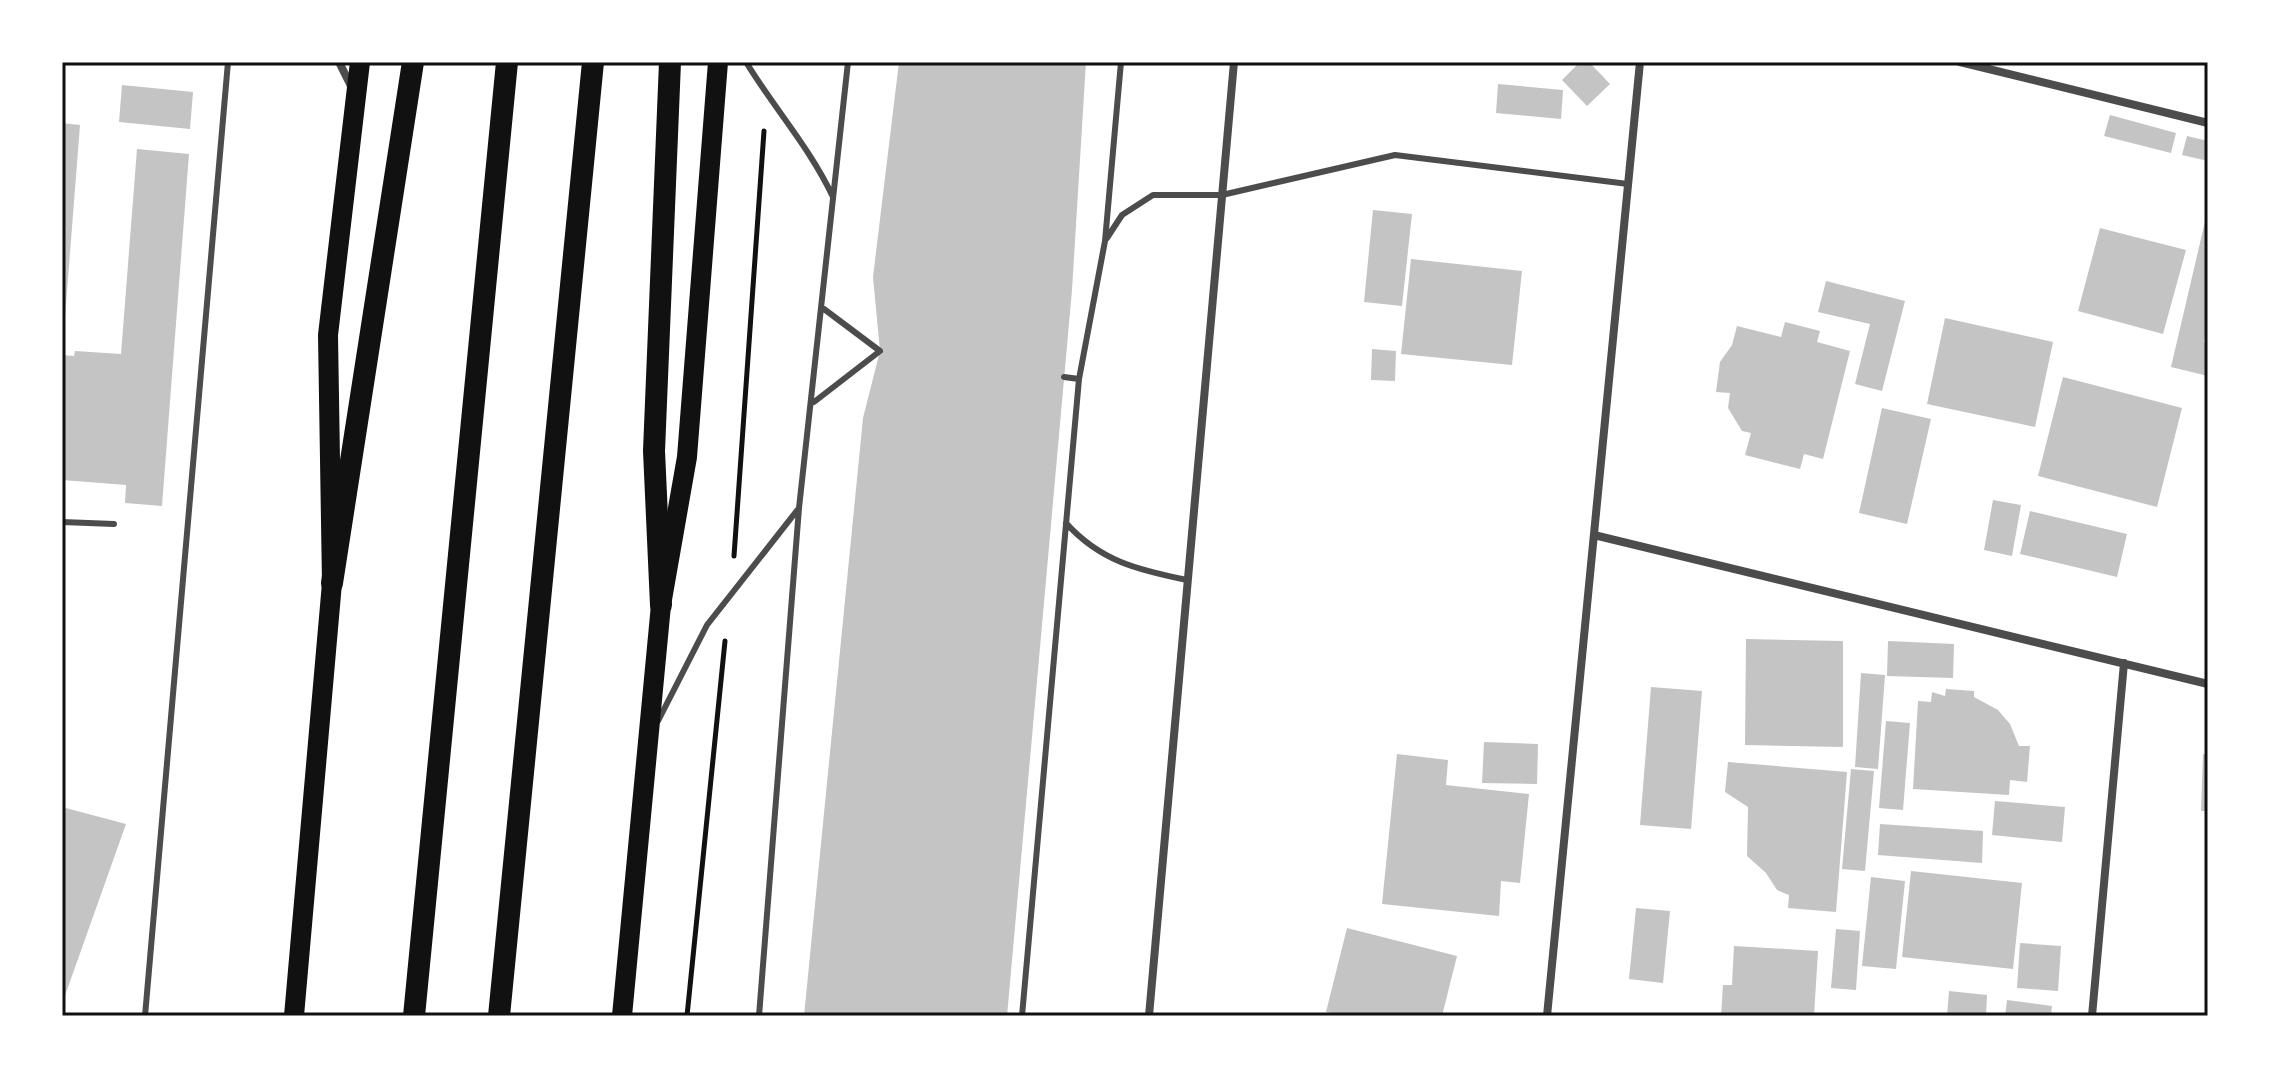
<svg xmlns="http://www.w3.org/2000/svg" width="2270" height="1078" font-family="Karla,sans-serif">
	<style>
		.building { fill: #c4c4c4 }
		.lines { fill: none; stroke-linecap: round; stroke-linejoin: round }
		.path { stroke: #111; stroke-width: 5 }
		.service { stroke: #4c4c4c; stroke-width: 6 }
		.minor { stroke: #4c4c4c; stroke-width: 8 }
		.primary { stroke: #111; stroke-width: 20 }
		.trunk { stroke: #111; stroke-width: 22 }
		.neatline { fill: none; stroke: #111; stroke-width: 3 }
	</style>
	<rect width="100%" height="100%" fill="#fff"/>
	<path class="building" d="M899,62H1086L1072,290L1007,1016H804L863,418L880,351L873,277Z
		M1580,62H1589L1610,84L1587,106L1562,80Z
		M1498,84L1563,90L1561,119L1496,113Z
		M122,85L193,92L190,129L119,122Z
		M2110,115L2176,133L2171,153L2104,136Z
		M62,123L80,125L64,330H62Z
		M2187,136L2208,141V161L2182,155Z
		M137,149L189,154L162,506L125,503L126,485L62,480V355L74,356L75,351L121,354Z
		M1373,210L1412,214L1402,306L1364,302Z
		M2207,213L2208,324L2204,342L2208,343V376L2171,367Z
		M2100,228L2186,250L2163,334L2078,311Z
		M1411,259L1522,271L1512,365L1401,354Z
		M1826,281L1905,301L1882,391L1855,384L1870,324L1818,312Z
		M1945,318L2053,342L2035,427L1927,404Z
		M1785,322L1820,331L1817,342L1850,351L1823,459L1804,454L1800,469L1745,455L1751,433L1742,431L1728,408L1730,393L1716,392L1720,362L1732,345L1737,326L1781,337Z
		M1372,349L1396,351L1395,381L1371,380Z
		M2063,377L2182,408L2157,507L2038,476Z
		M1882,408L1931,419L1907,524L1859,513Z
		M1993,500L2021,505L2012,556L1984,550Z
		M2030,511L2127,534L2117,577L2020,554Z
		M1746,639L1843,641V747L1745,745Z
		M1888,641L1954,644L1953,678L1887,676Z
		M1861,673L1885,675L1878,769L1855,767Z
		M1651,687L1702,691L1691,829L1640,825Z
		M1946,689L1974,691V697L1998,710L2010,724L2019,746H2030L2027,782L2010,780L2009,795L1913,789L1918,701L1931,702L1932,692L1945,696Z
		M1886,721L1910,723L1903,810L1879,808Z
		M1484,742L1538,744L1537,784L1482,783Z
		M1397,754L1448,760L1446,785L1529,794L1520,883L1501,881L1499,916L1382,904Z
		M2203,754H2208V811H2201Z
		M1728,762L1847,772L1836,912L1788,908L1789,895L1777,890L1766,873L1747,856L1748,807L1725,792Z
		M1851,769L1874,771L1865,871L1842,869Z
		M1995,801L2065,807L2062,842L1992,835Z
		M62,807L126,824L62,1004Z
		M1880,824L1983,831L1982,863L1878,855Z
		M1911,871L2022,883L2013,969L1902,957Z
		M1871,877L1905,881L1896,969L1862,966Z
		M1636,908L1670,911L1663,983L1629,979Z
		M1347,928L1457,956L1442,1016H1345L1326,1012Z
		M1836,929L1860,931L1856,990L1831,988Z
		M2020,943L2061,946L2058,991L2017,988Z
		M1734,946L1818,951L1814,1016H1721L1723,985H1732Z
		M1949,991L1987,995L1986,1016H1947Z
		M2007,1000L2052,1006L2051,1016H2005Z"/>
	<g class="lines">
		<path class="path" d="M734,556L764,131
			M687,1016L725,641"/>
		<path class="service" d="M746,62C774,108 810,148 833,197
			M1107,238L1122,215L1153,195H1222L1395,155L1628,184
			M1064,377L1079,379
			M814,402L880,351L824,309
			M62,522L114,524
			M1066,523C1100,561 1138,570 1187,580
			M658,721L707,625L799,508
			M145,1016L228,62
			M759,1016L799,508L848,62
			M1022,1016L1079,379L1105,241L1121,62"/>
		<path class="minor" d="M339,62L351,86
			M1960,62L2208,123
			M1594,535L2208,684
			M1149,1016L1234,62
			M1547,1016L1640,62
			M2092,1016L2124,663"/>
		<path class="primary" d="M294,1016L332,583L328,335L360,62
			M622,1016L661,605L687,457L718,62"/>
		<path class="trunk" d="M332,583L413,62
			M661,605L654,451L670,62
			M414,1016L507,62
			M499,1016L593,62"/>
	</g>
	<rect width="2270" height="1078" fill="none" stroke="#ffffff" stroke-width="128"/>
	<rect x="64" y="64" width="2142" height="950" class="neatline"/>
</svg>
